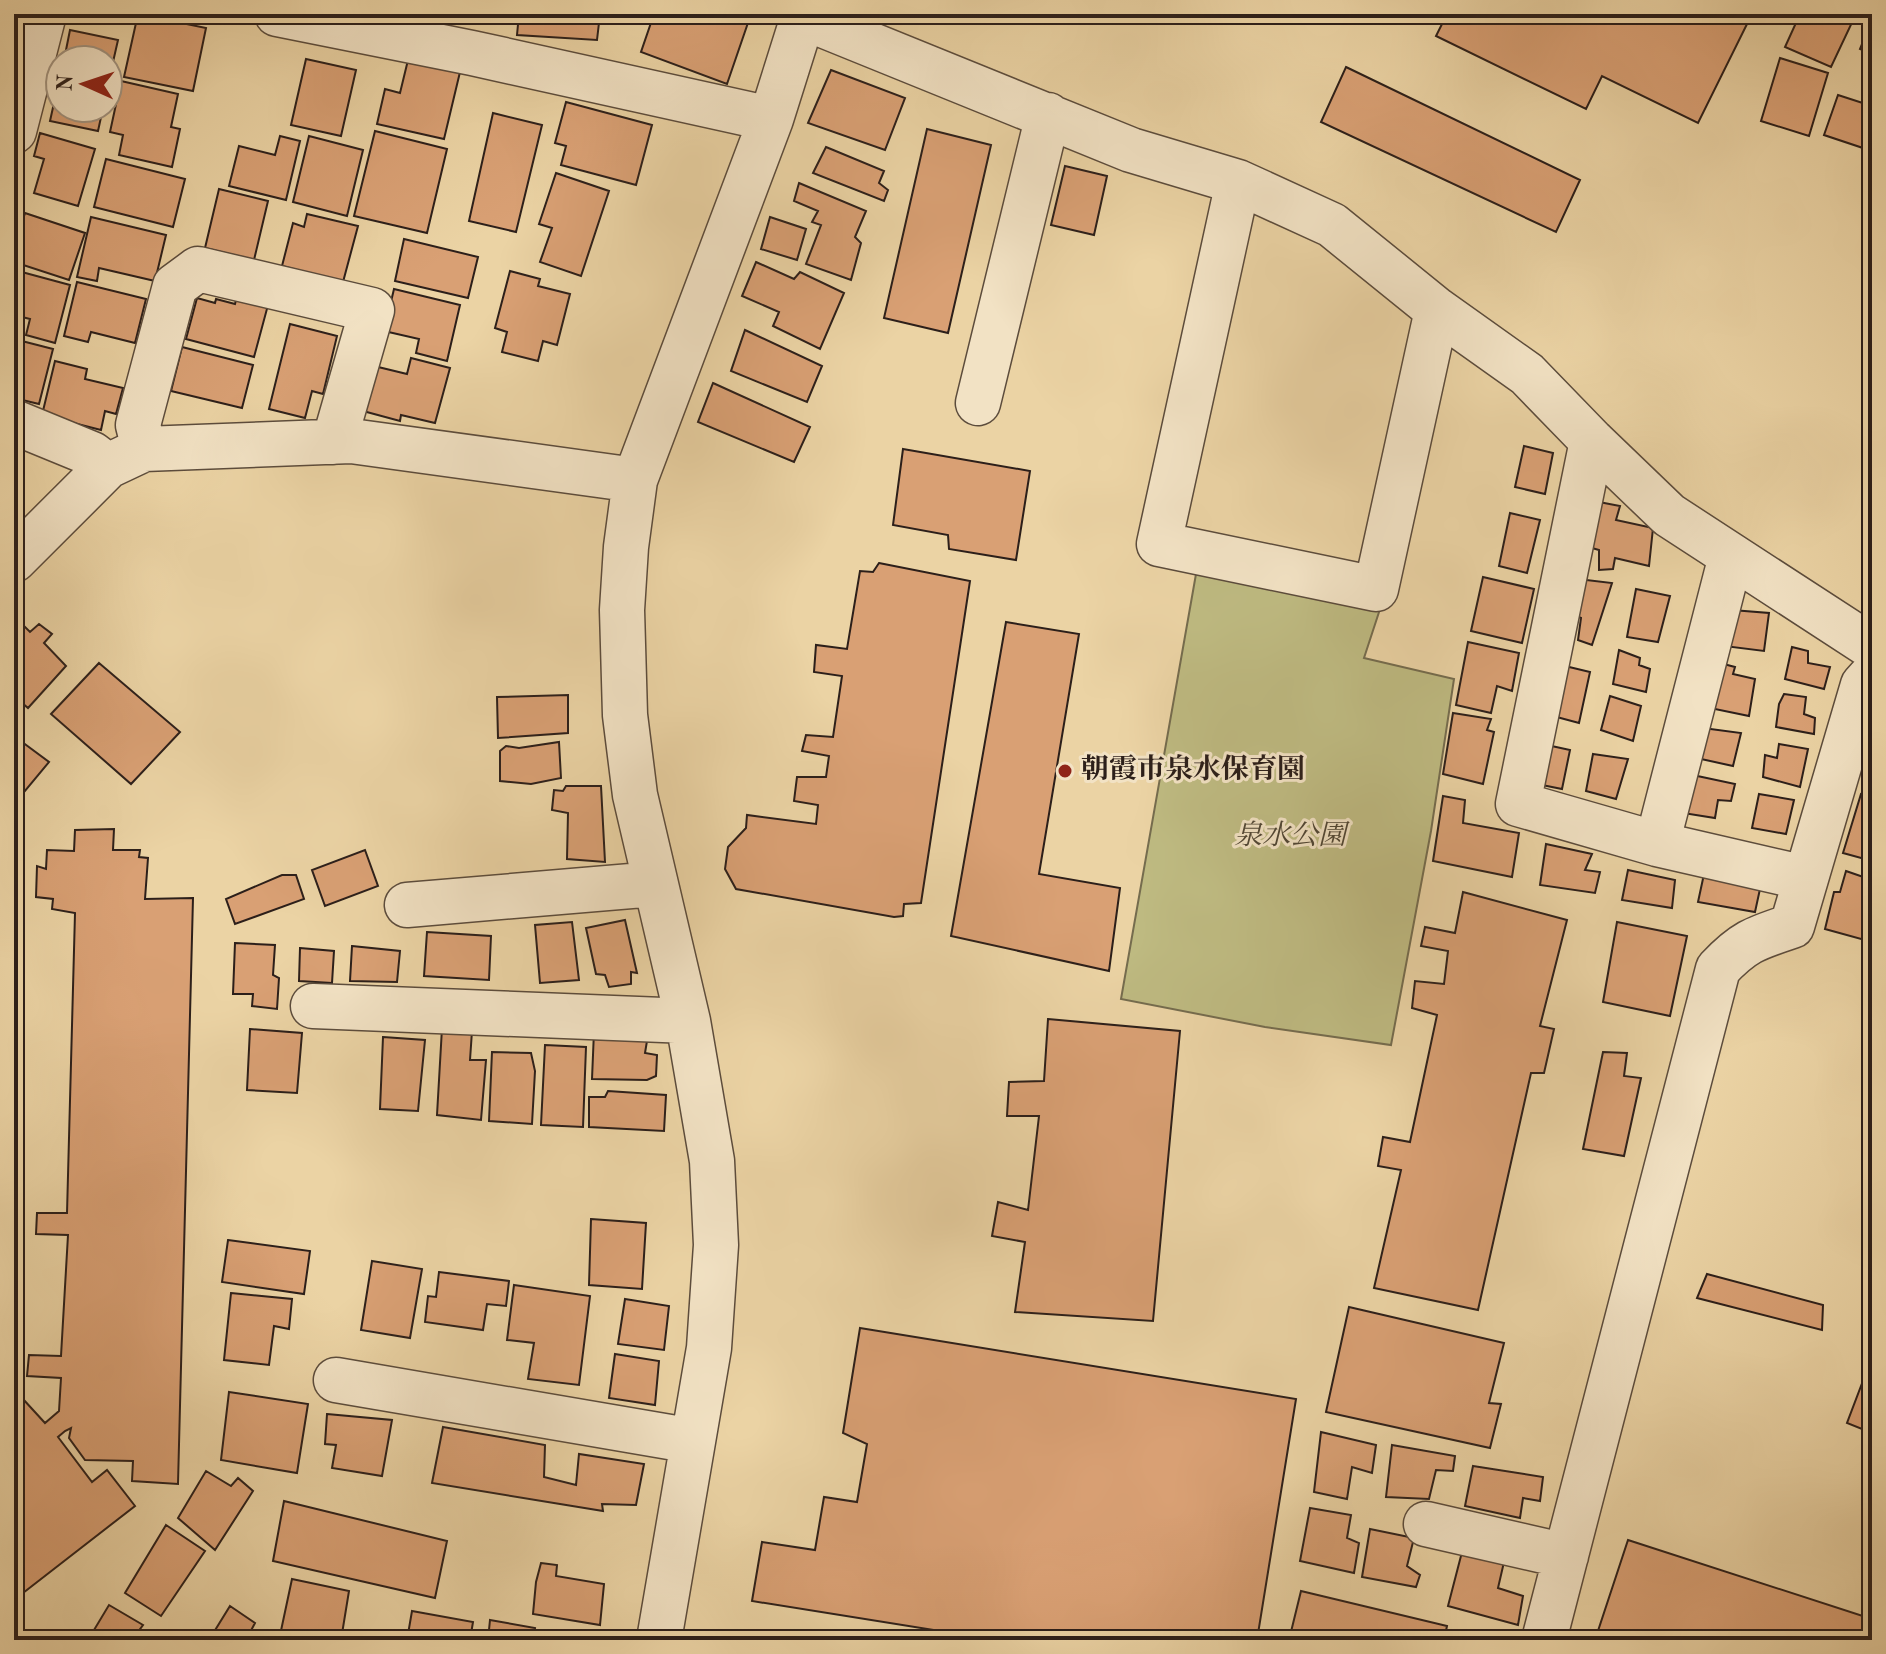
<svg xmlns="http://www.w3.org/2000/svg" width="1886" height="1654" font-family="'Old Standard TT','Noto Serif JP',serif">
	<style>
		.green { fill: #beba81; stroke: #756c4e; stroke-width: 2 }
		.building { fill: #d9a074; stroke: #2c1f1a; stroke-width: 2 }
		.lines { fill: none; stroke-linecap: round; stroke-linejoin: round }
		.minor-casing { stroke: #5c4c3c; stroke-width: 47 }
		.minor { stroke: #f2e2c4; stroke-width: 44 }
		.poi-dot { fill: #8f2418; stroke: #f2e2c4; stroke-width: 3 }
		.labels { text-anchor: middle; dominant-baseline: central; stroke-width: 6; stroke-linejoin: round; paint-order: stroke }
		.poi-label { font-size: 28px; font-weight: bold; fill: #2c1f1a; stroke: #f2e2c4; text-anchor: start }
		.park-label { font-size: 28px; font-style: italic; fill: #504634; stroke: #f2e2c4 }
	</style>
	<rect width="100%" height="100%" fill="#ebd3a4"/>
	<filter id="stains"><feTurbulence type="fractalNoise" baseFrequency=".0025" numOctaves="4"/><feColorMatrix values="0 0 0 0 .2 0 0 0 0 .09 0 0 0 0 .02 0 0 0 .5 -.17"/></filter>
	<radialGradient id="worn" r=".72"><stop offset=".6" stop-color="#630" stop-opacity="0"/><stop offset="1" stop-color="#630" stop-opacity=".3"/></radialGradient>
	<path class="green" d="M1196,574L1380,609L1364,658L1454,679L1431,831L1391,1045L1265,1027L1121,999Z"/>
	<path class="building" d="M138,14L206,28L193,91L124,77Z
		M519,14H600L597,40L517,35Z
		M654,14H751L727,84L641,52Z
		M1447,14H1752L1698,123L1602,76L1586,109L1436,36Z
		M1800,14H1856L1831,67L1785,47Z
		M1872,20V54L1860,49Z
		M70,30L118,40L108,84V60H64Z
		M1780,58L1828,73L1809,136L1761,121Z
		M306,59L356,70L341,136L291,125Z
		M408,60L460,72L444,139L377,124L385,89L400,93Z
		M1346,67L1580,180L1556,232L1321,122Z
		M831,70L905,98L885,150L808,123Z
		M60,76V108H103L98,131L50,121Z
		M121,81L178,94L171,127L180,129L172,167L119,155L123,135L110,132Z
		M1838,95L1872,106V151L1824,135Z
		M566,102L652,125L636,185L561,165L566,146L555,143Z
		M493,113L542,125L516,232L469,221Z
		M927,129L991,145L948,333L884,318Z
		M375,131L447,149L427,233L354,216Z
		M40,133L95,149L78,206L34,193L44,159L34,156Z
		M280,136L300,141L286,200L229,186L239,146L275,155Z
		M309,136L363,150L347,216L293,202Z
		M826,147L884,171L879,183L888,190L884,201L813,173Z
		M106,159L185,179L173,227L94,207Z
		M1065,166L1107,176L1094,235L1051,225Z
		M556,173L609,191L581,276L540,262L552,228L539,224Z
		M799,183L866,211L855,237L861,243L851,280L806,264L821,225L812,222L818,211L794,201Z
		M219,189L268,201L254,260L205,248Z
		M25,213L85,233L69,280L14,262V249Z
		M307,214L358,226L343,282L282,266L293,223L304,227Z
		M91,217L166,235L155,281L99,268L97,281L77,277Z
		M770,217L806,229L797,260L761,249Z
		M404,239L478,257L468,298L395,281Z
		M756,262L794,279L800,272L844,293L820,349L773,326L779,312L742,296Z
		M18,271L70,285L55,343L26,335L30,319L14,315V288Z
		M510,271L540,279L538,286L570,294L557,345L543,341L538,361L502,352L507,332L495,328Z
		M77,282L146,299L135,343L91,332L88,342L64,336Z
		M394,289L460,305L447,361L416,353L419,339L384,331Z
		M237,296L268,305L254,357L186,339L197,298L215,303L216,299L235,304Z
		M290,324L337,336L323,394L312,391L305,418L269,409Z
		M745,330L822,366L807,402L731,371Z
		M14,339L53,349L39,404L14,398Z
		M182,347L253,365L242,408L171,391Z
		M411,358L450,368L435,423L401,415L400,421L363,411L374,366L407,374Z
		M55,361L87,369L85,379L123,388L116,414L105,411L101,430L42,415Z
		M713,383L810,427L794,462L698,422Z
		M1524,446L1553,453L1545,494L1515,487Z
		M903,449L1030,471L1016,560L949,549L948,535L893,525Z
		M1599,502L1620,506L1616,520L1653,528L1649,566L1615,558L1613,569L1599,570V550L1592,548Z
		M1510,513L1540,520L1527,573L1499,566Z
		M879,563L970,581L921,903L904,904L903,916L894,917L736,889L725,869L728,847L746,828L747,815L816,824L818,805L794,801L797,777H826L829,756L802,751L806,735L833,737L842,676L814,672L816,645L847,649L860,571L873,572Z
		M1483,577L1534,589L1522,643L1471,631Z
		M1578,579L1612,583L1592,645L1578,640L1581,618L1571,614Z
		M1636,589L1670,596L1658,642L1627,637Z
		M1732,610L1769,613L1764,651L1724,646Z
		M14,616L30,632L39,624L52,634L44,643L66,666L28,708L14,696Z
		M1006,622L1079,634L1039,874L1120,888L1109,971L951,936Z
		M1468,642L1519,653L1512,691L1497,686L1491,713L1456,705Z
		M1792,647L1808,651V663L1830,667L1824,689L1785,679Z
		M1619,650L1640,658L1639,665L1650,669L1646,692L1613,684Z
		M1716,662L1735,667L1733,674L1755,679L1749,716L1710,708Z
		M99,663L180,732L131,784L51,714Z
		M1565,666L1590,672L1579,723L1553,716Z
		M1784,694L1806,697L1804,714L1815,718L1814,734L1776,727L1779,704Z
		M568,695V733L498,738L497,697Z
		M1610,696L1641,706L1633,741L1601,730Z
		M1453,713L1491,719L1487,730L1494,732L1483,784L1443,774Z
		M1703,728L1741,733L1733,766L1692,757Z
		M14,736L49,762L25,791L14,783Z
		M559,742L561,778L531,784L500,781V751L506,746L519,748Z
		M1779,744L1808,749L1800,787L1763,777L1765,755L1777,758Z
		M1547,745L1570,750L1562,789L1537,784Z
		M1593,754L1628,759L1616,799L1586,791Z
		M1688,774L1735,784L1731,801L1718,800L1715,818L1683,813Z
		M566,786H601L605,862L567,859L568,813L552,810L554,790L563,791Z
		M14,790L22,795L14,806Z
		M1759,794L1794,800L1786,834L1752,828Z
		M1861,794L1872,797V861L1843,853Z
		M1443,796L1465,800L1463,823L1519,833L1512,877L1433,861Z
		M114,829L113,850H140L139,857L148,858L145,899L193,898L178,1484L132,1481L133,1461L85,1460L69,1438L71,1428L65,1431L58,1437L92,1482L107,1470L135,1506L14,1600V1443L17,1441L14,1437V1408L23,1399L45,1423L59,1411L61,1378L27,1376L29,1355L61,1356L68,1235L36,1234L37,1213H67L75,913L52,909L53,899L36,897L37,866L46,869L47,850L74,851L75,830Z
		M1546,844L1592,854L1585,870L1600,872L1595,893L1540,885Z
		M365,850L378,886L325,906L312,870Z
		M1628,870L1675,880L1672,908L1622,900Z
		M1846,871L1872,880V942L1825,929L1834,892H1840Z
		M1704,874L1760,889L1755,912L1698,902Z
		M282,875H296L304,899L235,924L226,899Z
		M1463,892L1567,920L1540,1026L1554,1029L1544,1073H1531L1478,1310L1374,1288L1401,1170L1378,1166L1383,1137L1410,1142L1437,1015L1412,1008L1415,981L1444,984L1448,951L1421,946L1425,927L1455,933Z
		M625,920L637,973L631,972V984L609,987L605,975L596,974L586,928Z
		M572,922L579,980L540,983L535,925Z
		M1617,922L1687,936L1670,1016L1603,1002Z
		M427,932L491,936L489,980L424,976Z
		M235,943L275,945L273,975L279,978L277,1009L252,1006L253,994H233Z
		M352,946L400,951L397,982L350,981Z
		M300,948L334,951L332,983L299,981Z
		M1048,1019L1180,1031L1153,1321L1015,1312L1025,1242L992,1236L998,1202L1028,1210L1039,1116H1007L1009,1082L1044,1081Z
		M442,1028L472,1031L470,1060H486L481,1120L437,1115Z
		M250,1029L302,1033L297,1093L247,1090Z
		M594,1031L648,1035L645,1053L657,1055L656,1076L647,1080L592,1079Z
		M383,1037L425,1040L418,1111L380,1109Z
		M545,1045L586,1047L583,1127L541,1125Z
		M492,1052L531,1053L535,1071L532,1124L489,1121Z
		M1603,1052L1627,1053L1624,1076L1641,1078L1624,1156L1583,1149Z
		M608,1091L666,1095L664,1131L589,1127V1097H605Z
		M591,1219L646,1223L642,1289L589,1285Z
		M228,1240L310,1251L304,1294L222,1282Z
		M372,1261L422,1269L410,1338L361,1330Z
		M439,1272L509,1281L506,1306L487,1304L483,1330L425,1322L428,1296L436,1297Z
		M1707,1274L1823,1305L1822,1330L1697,1298Z
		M514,1285L590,1296L579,1385L528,1379L534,1343L507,1340Z
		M231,1293L292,1299L289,1329L274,1326L269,1365L224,1360Z
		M625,1299L669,1306L664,1350L618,1344Z
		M1349,1307L1504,1343L1489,1403L1501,1404L1490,1448L1326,1412Z
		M860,1328L1296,1399L1257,1640H996L752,1601L762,1542L815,1550L824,1497L857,1502L867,1444L843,1433Z
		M615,1354L659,1361L655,1405L609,1398Z
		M1872,1357V1433L1847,1423Z
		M229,1392L308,1404L297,1473L221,1460Z
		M327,1414L392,1420L382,1476L332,1468L336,1445L325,1444Z
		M443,1427L545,1445L544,1477L576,1485L579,1454L644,1464L636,1505L602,1504L603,1511L432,1483Z
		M1321,1432L1376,1445L1372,1473L1352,1467L1347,1499L1314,1492Z
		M1392,1445L1455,1456L1453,1471L1436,1470L1429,1499L1386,1497Z
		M1473,1466L1543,1477L1540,1501L1523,1498L1520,1518L1465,1506Z
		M206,1471L231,1486L238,1478L253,1491L215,1550L178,1518Z
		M284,1501L447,1541L435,1598L273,1561Z
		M1310,1508L1351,1515L1347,1538L1359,1543L1354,1573L1300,1561Z
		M166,1525L205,1551L161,1616L125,1593Z
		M1370,1529L1414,1538L1407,1566L1420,1575L1416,1587L1362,1577Z
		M1628,1540L1872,1619V1640H1595Z
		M1462,1552L1504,1562L1498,1588L1523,1596L1518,1625L1448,1606Z
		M541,1563L557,1565L556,1576L604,1584L600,1625L533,1614L536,1582Z
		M292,1579L349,1591L341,1640H279Z
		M1301,1591L1447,1626L1444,1640H1289Z
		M109,1605L143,1625L132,1640H88Z
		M230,1606L255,1623L246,1640H209Z
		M412,1611L473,1622L470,1640H407Z
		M490,1620L535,1628L533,1640H488Z
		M549,1635L586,1639L588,1640H548Z"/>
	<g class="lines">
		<g class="minor-casing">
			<path id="minor" d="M277,14L472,53L771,119
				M803,17L1131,150L1238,182L1332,225L1437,310L1527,374L1592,441L1669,515L1872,647
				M14,131L44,14
				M1238,182L1159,544L1376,589L1437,310
				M978,403L1048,115
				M14,422L92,454L108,466
				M1592,441L1518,804L1657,844L1805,878
				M144,449L138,425L175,286L198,269L372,310L334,442
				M14,560L108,466L144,449L351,441L635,480
				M1657,844L1731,556
				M407,905L655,884
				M313,1006L688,1021
				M336,1380L693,1441
				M1426,1524L1566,1556
				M659,1640L709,1348L716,1245L712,1161L688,1021L635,795L625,715L622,610L626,547L635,480L771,119L804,14
				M1544,1640L1718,969C1744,941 1756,938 1792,926L1863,685L1872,675"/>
		</g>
		<use href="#minor" class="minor"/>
	</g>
	<circle class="poi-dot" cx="1065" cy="771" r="8"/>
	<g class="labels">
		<g class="poi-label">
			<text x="1081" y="771">朝霞市泉水保育園</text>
		</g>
		<g class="park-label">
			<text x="1290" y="837">泉水公園</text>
		</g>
	</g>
	<rect width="1886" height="1654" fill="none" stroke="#ebd3a4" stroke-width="48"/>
	<rect x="16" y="16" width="1854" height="1622" fill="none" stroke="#2c1f1a" stroke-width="4"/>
	<rect x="24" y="24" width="1838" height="1606" fill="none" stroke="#2c1f1a" stroke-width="2"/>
	<g transform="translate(84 84) rotate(273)"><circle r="38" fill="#f2e2c4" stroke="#a39480" stroke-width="2"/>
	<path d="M0-6L14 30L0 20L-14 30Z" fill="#8f2418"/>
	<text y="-12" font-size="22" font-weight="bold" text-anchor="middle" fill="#2c1f1a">N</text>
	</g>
	<rect width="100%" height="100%" filter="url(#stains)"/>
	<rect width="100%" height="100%" fill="url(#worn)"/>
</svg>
